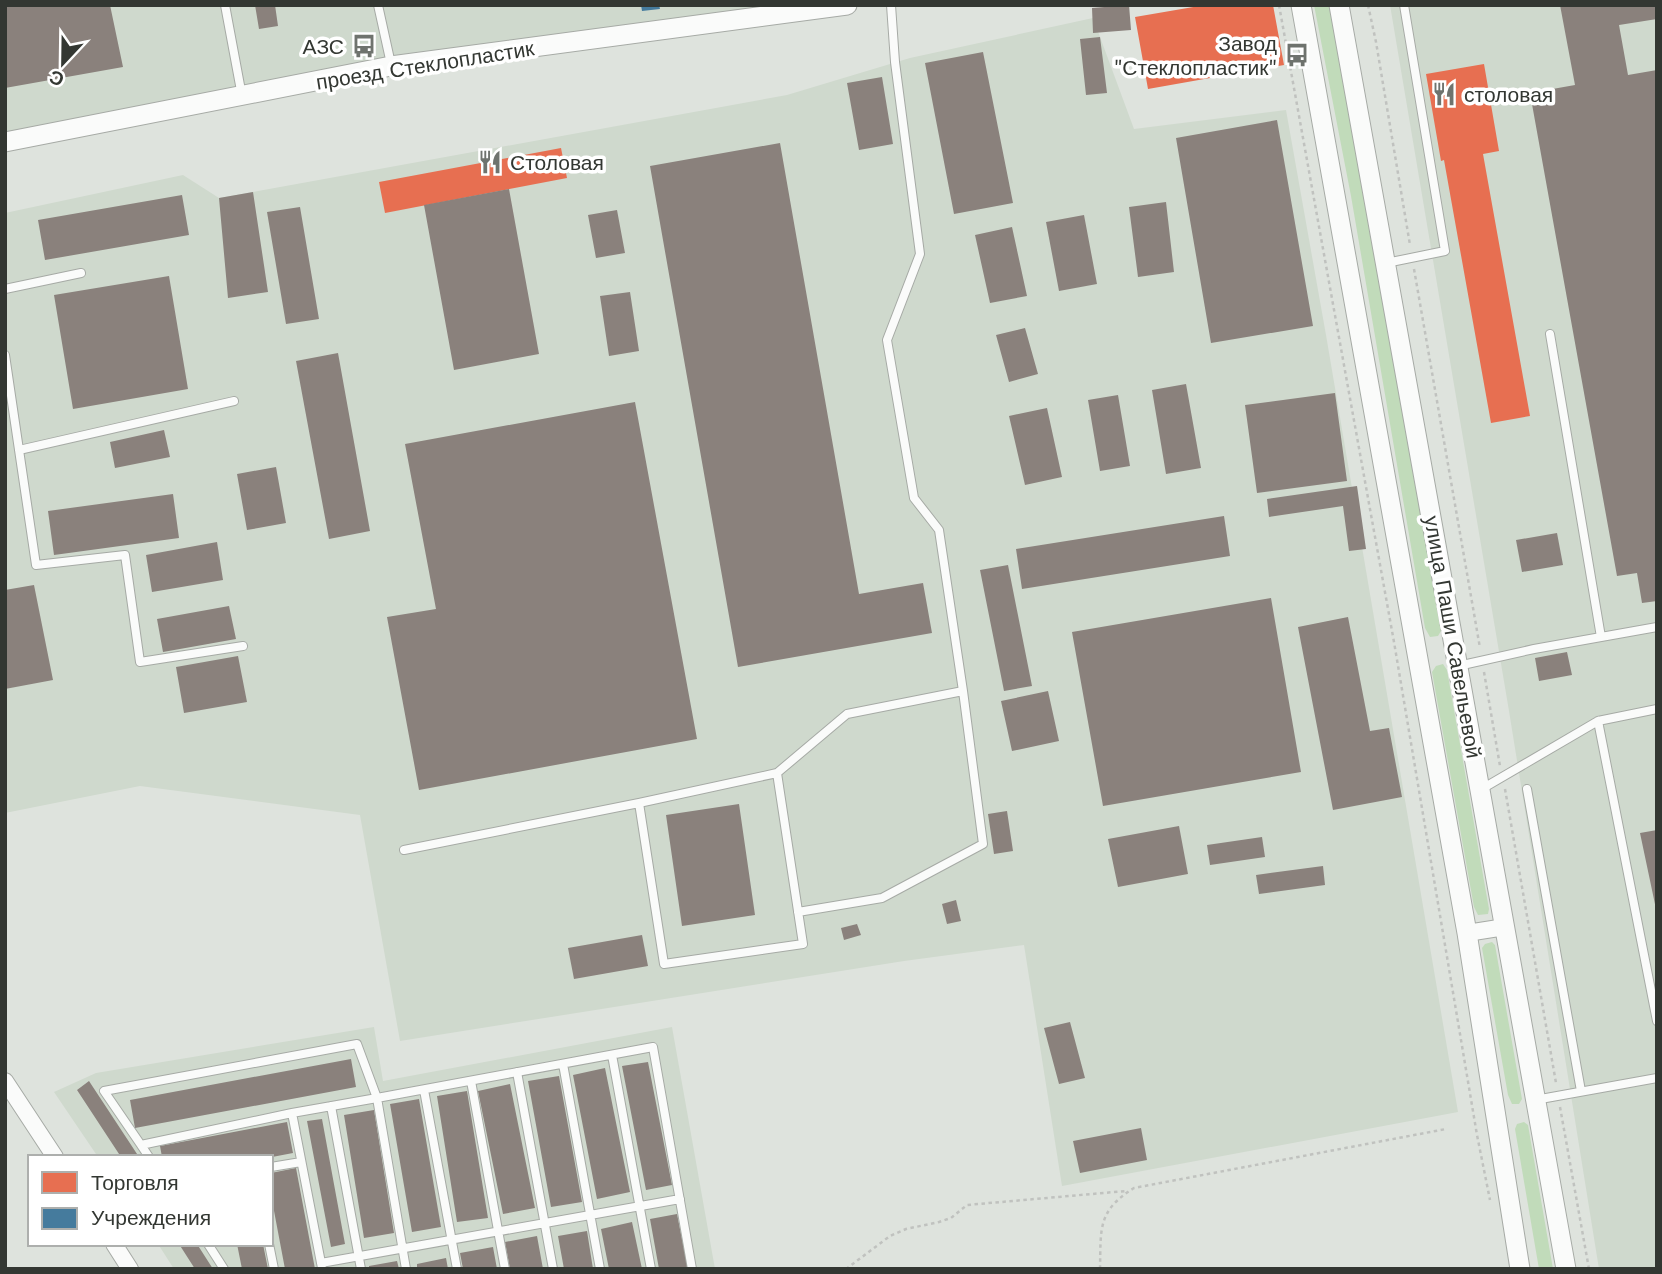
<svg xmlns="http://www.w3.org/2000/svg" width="1662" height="1274" font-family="'Work Sans',sans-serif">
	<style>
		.built { fill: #cfd9cd }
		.green { fill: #c1dbba }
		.shops { fill: #e76f51 }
		.public { fill: #457b9d }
		.industry { fill: #8a817c }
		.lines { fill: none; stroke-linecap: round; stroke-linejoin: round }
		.service-casing { stroke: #a6aaa5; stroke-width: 10 }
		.minor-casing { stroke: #a6aaa5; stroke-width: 18 }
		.tertiary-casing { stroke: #a6aaa5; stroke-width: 21 }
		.path { stroke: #c0c2bf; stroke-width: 2.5; stroke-dasharray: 3.5 3.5; stroke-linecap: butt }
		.service { stroke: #fafbfa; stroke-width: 8 }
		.minor { stroke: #fafbfa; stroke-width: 16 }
		.tertiary { stroke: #fafbfa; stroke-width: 19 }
		.labels { text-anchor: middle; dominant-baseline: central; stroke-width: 7; stroke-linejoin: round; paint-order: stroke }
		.poi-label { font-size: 21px; fill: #333732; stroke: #fff; text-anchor: end }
		.street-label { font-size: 21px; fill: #333732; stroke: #fff }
	</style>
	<rect width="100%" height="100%" fill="#dee3dd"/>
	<path class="built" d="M5,5H780L5,136Z
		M1390,5H1657V1269H1599L1509,711Z
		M1093,18L1134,129L1286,110L1326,335L1458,1112L1062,1186L1024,945L904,961L400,1041L360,815L140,786L5,813V213L183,175L219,198L253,192L787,95L910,58Z
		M374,1027L383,1081L672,1027L715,1269H174L158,1244H271V1157H98L54,1092L96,1073Z"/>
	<path class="green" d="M1314,5H1334L1441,631L1438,636L1430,637L1425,628L1351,196Z
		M1443,664L1447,670L1489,909L1488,914L1478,915L1474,907L1432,672L1436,666Z
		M1492,942L1495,945L1522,1099L1519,1104H1512L1508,1095L1482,948L1485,944Z
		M1524,1122L1528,1125L1553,1269H1539L1515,1129L1517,1124Z"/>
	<path class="shops" d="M1205,5H1273L1284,65L1148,89L1135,17Z
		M1484,64L1499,151L1483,154L1530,416L1491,423L1444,160L1441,161L1426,74Z
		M561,148L567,178L385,213L379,182Z"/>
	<path class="public" d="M641,5H659L660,9L642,11Z"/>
	<path class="industry" d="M5,5H110L123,67L5,88Z
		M255,5H275L278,26L259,29Z
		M1129,5L1131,30L1093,33L1092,8Z
		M1560,5H1657V19L1619,25L1628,75L1657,70V601L1642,603L1637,573L1617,576L1530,93L1575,85Z
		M1100,37L1107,93L1086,95L1080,39Z
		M983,52L1013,203L954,214L925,63Z
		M882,77L893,144L859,150L847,83Z
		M1277,120L1313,326L1211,343L1176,138Z
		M780,143L859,594L923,583L932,633L738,667L650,166Z
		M509,189L539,354L454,370L424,205Z
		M253,192L268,292L228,298L219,198Z
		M182,195L189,235L45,260L38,220Z
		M1166,202L1174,272L1138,277L1129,207Z
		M300,207L319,319L286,324L267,212Z
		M617,210L625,253L596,258L588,215Z
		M1084,215L1097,284L1059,291L1046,222Z
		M1012,227L1027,296L990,303L975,235Z
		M169,276L188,389L73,409L54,295Z
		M630,292L639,351L609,356L600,296Z
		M1025,328L1038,374L1009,382L996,335Z
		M338,353L370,531L329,539L296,361Z
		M1186,384L1201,468L1166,474L1152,390Z
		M1335,393L1347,481L1257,493L1245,405Z
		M1118,395L1130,466L1100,471L1088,400Z
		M635,402L697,739L419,790L387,617L436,609L405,444Z
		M1047,408L1062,477L1025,485L1009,416Z
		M164,430L170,457L115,468L110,442Z
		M276,467L286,523L247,530L237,474Z
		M1357,486L1366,549L1349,551L1343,506L1269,517L1267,499Z
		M173,494L179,538L54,555L48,511Z
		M1224,516L1230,556L1022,589L1016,549Z
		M1557,533L1563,565L1522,572L1516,540Z
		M217,542L223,580L152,592L146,555Z
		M1008,565L1032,686L1004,691L980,570Z
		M34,585L53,680L5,689V590Z
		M1271,598L1301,772L1103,806L1072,632Z
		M229,606L236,639L163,652L157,619Z
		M1348,617L1370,731L1389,728L1402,797L1333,810L1298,627Z
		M1567,652L1572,675L1539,681L1535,658Z
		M238,656L247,702L184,713L176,667Z
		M1048,691L1059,741L1012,751L1001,701Z
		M739,804L755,915L682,926L666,815Z
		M1007,811L1013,851L994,854L988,814Z
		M1179,826L1188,874L1118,887L1108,839Z
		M1657,830V909H1656L1640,833Z
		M1262,837L1265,857L1210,865L1207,845Z
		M1323,866L1325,885L1259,894L1256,875Z
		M956,900L961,921L947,924L942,904Z
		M857,924L861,935L844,940L841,928Z
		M642,935L648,966L574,979L568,948Z
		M1070,1022L1085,1078L1059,1084L1044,1028Z
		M351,1059L356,1087L135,1128L130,1100Z
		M648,1062L672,1185L646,1190L622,1066Z
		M605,1068L630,1192L597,1199L573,1075Z
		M559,1076L582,1202L551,1207L528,1081Z
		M89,1081L139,1157H121L77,1090Z
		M510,1084L535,1208L503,1214L478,1091Z
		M467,1091L488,1218L457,1222L437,1096Z
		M419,1099L441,1227L412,1232L390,1104Z
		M374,1110L394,1233L364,1238L344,1115Z
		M322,1119L345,1244L331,1247L307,1121Z
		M287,1122L293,1153L272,1157H162L160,1146Z
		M1141,1128L1147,1160L1080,1173L1073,1141Z
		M296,1168L315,1269H285L271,1195V1173Z
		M677,1214L688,1269H659L650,1219Z
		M632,1222L642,1269H609L601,1229Z
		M587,1231L593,1269H564L558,1236Z
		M537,1236L543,1269H510L505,1242Z
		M179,1244H197L213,1269H195Z
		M237,1244H263L268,1269H242Z
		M493,1247L497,1269H463L460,1253Z
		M446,1258L448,1269H417V1264Z
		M397,1261L399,1269H369V1266Z"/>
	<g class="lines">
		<g class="service-casing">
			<path id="service" d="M225,5L242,96
				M378,5L391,64
				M1386,263L1445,251L1404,5
				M5,289L81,273
				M1550,334L1601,637
				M5,355L36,565L125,555L140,662L243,646
				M19,450L234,401
				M1458,666L1534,649L1657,627
				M1657,709L1598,721L1657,1021
				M1527,789L1581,1091
				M1480,790L1598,721
				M639,803L664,964L803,944L777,773
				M404,850L639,803L777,773L847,714L963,691L939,530L914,498L887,340L920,254L895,62L891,5
				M798,912L882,898L983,844L963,691
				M612,1055L651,1269
				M563,1064L600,1269
				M517,1072L553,1269
				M471,1081L505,1269
				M424,1090L457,1269
				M1535,1100L1657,1078
				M331,1106L361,1269
				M292,1113L322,1268
				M141,1145L104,1091L357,1044L377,1098L653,1047L692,1269
				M149,1157L141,1145L292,1113L377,1098L406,1269
				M271,1167L301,1162
				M208,1244L224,1269
				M269,1244L274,1269
				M321,1263L680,1199"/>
		</g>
		<g class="minor-casing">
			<path id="minor" d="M1467,933L1505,927
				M5,1081L55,1157
				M114,1244L130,1269"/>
		</g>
		<g class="tertiary-casing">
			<path id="tertiary" d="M1301,5L1467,933L1520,1269
				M1339,5L1566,1269
				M5,142L391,66L847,5"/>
		</g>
		<path class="path" d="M1279,5L1394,642L1477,1135L1490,1200
			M1368,5L1376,42L1410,245
			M1414,269L1480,648
			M1484,672L1500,766
			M1505,789L1556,1083
			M1560,1107L1589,1269
			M846,1269L890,1236L906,1229L939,1222L951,1218L967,1205L1126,1191
			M1100,1269C1101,1229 1097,1211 1134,1188L1446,1129"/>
		<use href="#service" class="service"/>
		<use href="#minor" class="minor"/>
		<use href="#tertiary" class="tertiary"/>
	</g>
	<defs>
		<g id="bus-bare" transform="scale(1.89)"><path d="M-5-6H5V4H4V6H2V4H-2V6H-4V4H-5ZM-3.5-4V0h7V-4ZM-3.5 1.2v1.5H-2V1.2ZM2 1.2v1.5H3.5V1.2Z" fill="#6f736e" stroke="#fff" stroke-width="2.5" paint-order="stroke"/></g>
		<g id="restaurant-bare" transform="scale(1.89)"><path d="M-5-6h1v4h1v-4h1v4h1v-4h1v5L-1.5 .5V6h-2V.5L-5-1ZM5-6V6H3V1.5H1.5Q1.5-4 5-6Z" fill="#6f736e" stroke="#fff" stroke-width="2.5" paint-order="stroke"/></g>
	</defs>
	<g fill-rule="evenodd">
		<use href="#bus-bare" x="364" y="46"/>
		<use href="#bus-bare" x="1297" y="55"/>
		<use href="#restaurant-bare" x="1444" y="94"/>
		<use href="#restaurant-bare" x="490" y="162"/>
	</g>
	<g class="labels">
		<g class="poi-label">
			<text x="1277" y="43">Завод<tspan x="1277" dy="24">"Стеклопластик"</tspan></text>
			<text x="344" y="46">АЗС</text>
			<text x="1464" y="94" text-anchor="start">столовая</text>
			<text x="510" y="162" text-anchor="start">Столовая</text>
		</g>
		<g class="street-label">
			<text transform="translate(425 65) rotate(-9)">проезд Стеклопластик</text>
			<text transform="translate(1453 637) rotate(80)">улица Паши Савельевой</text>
		</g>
	</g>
	<rect width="1662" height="1274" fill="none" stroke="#333732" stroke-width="14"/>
	<rect x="28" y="1155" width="245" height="91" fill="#ffffff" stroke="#adafad" stroke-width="2"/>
	<rect x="42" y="1172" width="35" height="21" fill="#e76f51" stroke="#adafad" stroke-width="2"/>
	<text x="91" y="1190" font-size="21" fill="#333732">Торговля</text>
	<rect x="42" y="1208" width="35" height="21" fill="#457b9d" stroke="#adafad" stroke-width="2"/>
	<text x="91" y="1225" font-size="21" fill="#333732">Учреждения</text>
	<g transform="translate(63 63) rotate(202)" stroke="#ffffff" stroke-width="5" paint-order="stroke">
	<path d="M0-5L12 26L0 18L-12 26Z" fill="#333732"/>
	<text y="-10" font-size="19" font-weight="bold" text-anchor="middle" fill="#333732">С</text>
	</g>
</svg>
